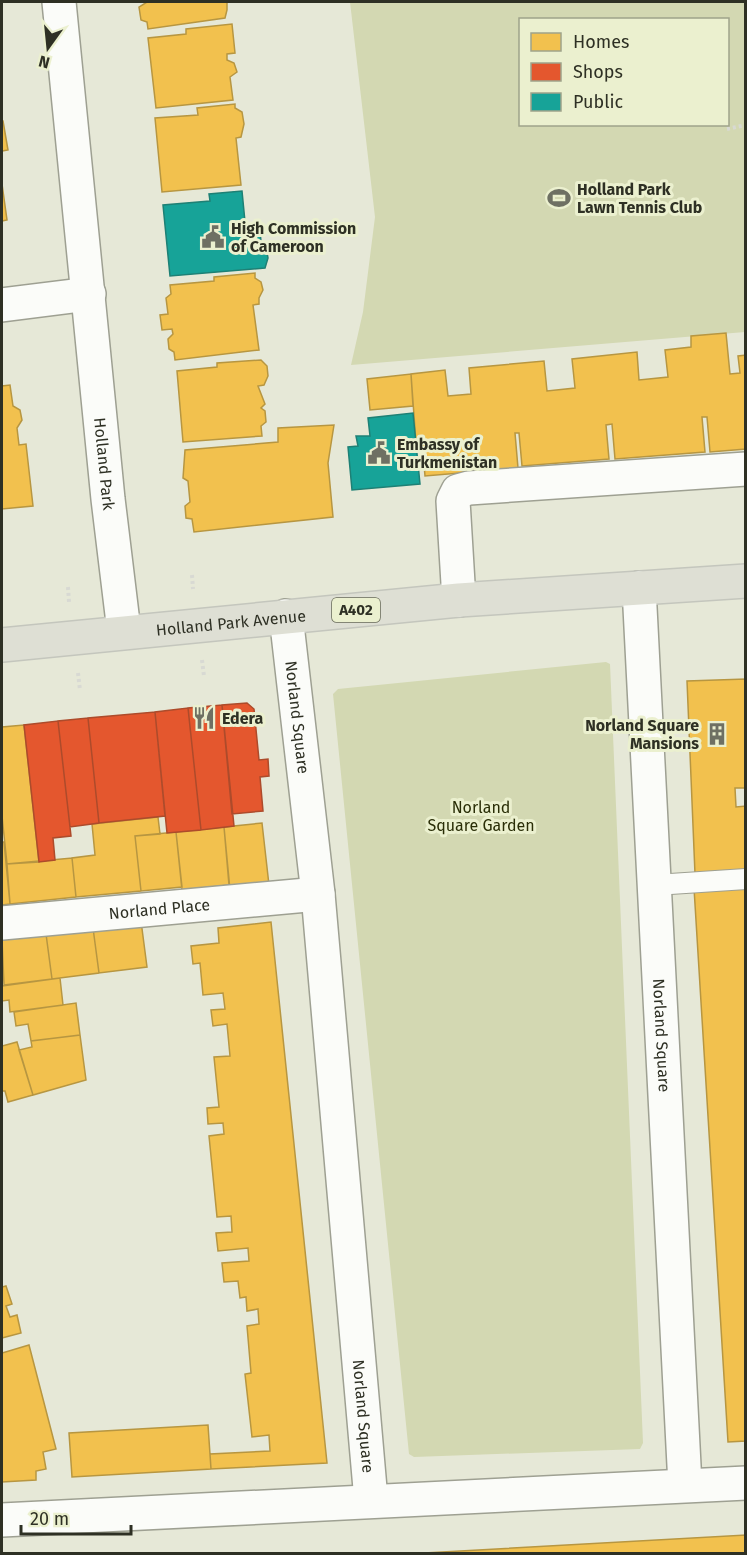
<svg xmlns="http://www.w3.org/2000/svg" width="747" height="1555" font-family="'Fira Sans',sans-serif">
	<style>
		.green { fill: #d3d8b2; fill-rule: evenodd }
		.homes { fill: #f2c14e; stroke: #b79641; stroke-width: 1.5 }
		.shops { fill: #e4572e; stroke: #ad4b2b; stroke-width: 1.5 }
		.public { fill: #17a398; stroke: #1e8075; stroke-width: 1.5 }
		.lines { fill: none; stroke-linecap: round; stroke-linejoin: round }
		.service-casing { stroke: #9ea092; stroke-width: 22 }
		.minor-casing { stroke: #9ea092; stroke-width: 36 }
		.primary-casing { stroke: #c4c6bd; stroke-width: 36 }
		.path { stroke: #d8d9d3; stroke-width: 4; stroke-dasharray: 3 3; stroke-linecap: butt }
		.service { stroke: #fbfcf9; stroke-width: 20 }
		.minor { stroke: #fbfcf9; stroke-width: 33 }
		.primary { stroke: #dedfd4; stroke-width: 33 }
		.labels { text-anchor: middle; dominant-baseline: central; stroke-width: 6; stroke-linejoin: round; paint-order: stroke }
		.shield { fill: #ebf0cf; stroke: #676a57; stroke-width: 1.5 }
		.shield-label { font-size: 15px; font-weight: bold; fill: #2e3024 }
		.poi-label { font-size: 16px; font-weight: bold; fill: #2e3024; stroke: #ebf0cf; text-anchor: start }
		.street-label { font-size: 16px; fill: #2e3024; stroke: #ebf0cf }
		.park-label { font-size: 16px; fill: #2a2e07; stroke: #ebf0cf }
	</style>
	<rect width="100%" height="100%" fill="#e6e8d7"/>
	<path class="green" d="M350,2H745V332L351,365L363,312L375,217ZM520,20H728V124H520Z
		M606,662L610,664L643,1443L640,1449L414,1457L409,1454L333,694L338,689Z"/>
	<path class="homes" d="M147,2H227V10L225,18L148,29L147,22L141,20L139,7Z
		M232,24L235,53L227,54V60L234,63L237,72L230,77L233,100L156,108L148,38L186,34V29Z
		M235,104V108L242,112L244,124L241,137L236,138L241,185L162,192L155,118L198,115L197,108Z
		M3,121L8,150L2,151V121Z
		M2,184L7,220L2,221Z
		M255,273V278L261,282L263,290L259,298V304L253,305L259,350L175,360L174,352L169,349L168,339L173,334L172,329L162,330L160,315L168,314L166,298L171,294L170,285L214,281V277Z
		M726,333L730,374L740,373L738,356L746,355V449L710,452L707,417H702L705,452L615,459L612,424L606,425L609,459L522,466L519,433H515L518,468L425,476L422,442L416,443L411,374L445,370L448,396L471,394L469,368L544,361L547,391L575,388L572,359L637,352L639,380L668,377L665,350L691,347V336Z
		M261,360L267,366L268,376L264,385L258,386L265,404L261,408L265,411L266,422L261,426L262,436L183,442L177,371L217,367V363Z
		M411,374L413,406L370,410L367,379Z
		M10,385L13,406L20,410L22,420L17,428L19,445L26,444L33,506L2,509V386Z
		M334,425L328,463L333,517L194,532L192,519L186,518L185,506L190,502L188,481L183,478L185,450L278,442V428Z
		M746,679V788H735L736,807L746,806V871L695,874L687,681Z
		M24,725L39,862L7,864L2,816V727Z
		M158,817L160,834L135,836L141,891L76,897L72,858L95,855L92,824Z
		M262,823L269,885L230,890L224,827Z
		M224,827L229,885L182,890L176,832Z
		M176,832L182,887L141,891L135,836Z
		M2,842H4L10,904L2,905Z
		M72,858L76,897L10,904L7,864Z
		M746,885V1441L728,1442L694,888Z
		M141,921L147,967L99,973L93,928Z
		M271,922L327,1463L211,1469L210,1454L270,1451L269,1435L252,1437L245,1374L251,1373L247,1326L259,1324L258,1309L247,1311L246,1297L240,1298L238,1281L224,1282L222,1263L249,1261L248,1248L218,1251L216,1233L232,1232L231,1216L217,1217L209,1136L224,1134L223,1123L208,1124L207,1108L219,1107L214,1057L230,1056L227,1024L213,1026L211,1010L225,1009L223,993L203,995L200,963L193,964L191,946L219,943L218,928Z
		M93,928L99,973L52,979L46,934Z
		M46,934L52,979L4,985L2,940Z
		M60,978L63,1005L10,1012L9,1000L2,1001V986Z
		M76,1003L80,1035L31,1041L28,1024L16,1026L14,1012Z
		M80,1035L86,1080L33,1095L19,1050L32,1047L31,1041Z
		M17,1042L33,1095L8,1102L5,1091H2V1046Z
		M6,1286L12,1304L6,1306L10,1317L17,1315L21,1333L2,1338V1287Z
		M29,1345L56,1449L43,1452L46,1469L36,1471V1480L2,1482V1353Z
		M208,1425L211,1469L72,1477L69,1433Z
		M746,1535V1554H406Z"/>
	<path class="shops" d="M247,703L254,709L259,760L268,759L269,776L260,777L263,811L232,814L222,705Z
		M222,705L234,826L201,830L188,708Z
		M188,708L201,830L167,833L155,712Z
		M155,712L165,816L99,823L88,718Z
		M88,718L99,823L70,827L58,721Z
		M58,721L71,836L53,838L55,860L39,862L24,725Z"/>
	<path class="public" d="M242,191L246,232L260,230L261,242L266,247L268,258L265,268L170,276L163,205L210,201L209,194Z
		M413,413L420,484L352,490L348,447L358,446L356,436H370L368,418Z"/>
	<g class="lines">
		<g class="service-casing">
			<path id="service" d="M655,885L746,879"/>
		</g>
		<g class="minor-casing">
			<g id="minor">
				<path id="s1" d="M59,2L108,499L124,631"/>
				<path d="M2,305L89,294"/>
				<path id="s2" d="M639,588L685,1485"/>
				<path d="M459,600L453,501L458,491L469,488L746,469"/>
				<path id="s3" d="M286,616L318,894L371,1500"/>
				<path id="s4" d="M2,923L318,894"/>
				<path d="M2,1520L746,1483"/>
			</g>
		</g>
		<g class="primary-casing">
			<g id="primary">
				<path id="s5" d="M2,645L459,600L746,581"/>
			</g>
		</g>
		<path class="path" d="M727,129L746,125
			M192,575L193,589
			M68,587L69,602
			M202,660L204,676
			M78,673L80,690"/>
		<use href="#service" class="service"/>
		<use href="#minor" class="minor"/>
		<use href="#primary" class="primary"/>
	</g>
	<defs>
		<g id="stadium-bare" transform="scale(1.8)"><path d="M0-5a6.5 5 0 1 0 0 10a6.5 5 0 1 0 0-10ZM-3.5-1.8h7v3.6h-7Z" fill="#6e7063" stroke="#ebf0cf" stroke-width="2.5" paint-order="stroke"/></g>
		<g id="civic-bare" transform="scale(1.8)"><path d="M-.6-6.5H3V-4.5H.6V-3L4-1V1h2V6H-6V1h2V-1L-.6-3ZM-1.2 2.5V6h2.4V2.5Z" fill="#6e7063" stroke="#ebf0cf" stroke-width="2.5" paint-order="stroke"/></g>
		<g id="restaurant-bare" transform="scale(1.8)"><path d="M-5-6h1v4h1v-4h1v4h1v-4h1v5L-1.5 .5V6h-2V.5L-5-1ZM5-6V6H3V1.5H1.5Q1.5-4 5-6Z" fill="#6e7063" stroke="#ebf0cf" stroke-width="2.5" paint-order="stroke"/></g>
		<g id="building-bare" transform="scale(1.8)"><path d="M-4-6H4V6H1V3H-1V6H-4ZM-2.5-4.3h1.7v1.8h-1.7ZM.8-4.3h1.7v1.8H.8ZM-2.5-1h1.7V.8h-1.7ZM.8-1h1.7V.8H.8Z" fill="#6e7063" stroke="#ebf0cf" stroke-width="2.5" paint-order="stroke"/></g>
	</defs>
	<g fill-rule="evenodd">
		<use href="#stadium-bare" x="559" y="198"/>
		<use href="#civic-bare" x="213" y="237"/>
		<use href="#civic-bare" x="379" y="453"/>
		<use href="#restaurant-bare" x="204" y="718"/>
		<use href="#building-bare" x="717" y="734"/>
	</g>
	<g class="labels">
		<rect class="shield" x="332" y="598" width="48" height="24" rx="4.5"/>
		<g class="shield-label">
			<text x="356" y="610">A402</text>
		</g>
		<g class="poi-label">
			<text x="577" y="189">Holland Park<tspan x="577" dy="18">Lawn Tennis Club</tspan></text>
			<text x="231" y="228">High Commission<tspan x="231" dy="18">of Cameroon</tspan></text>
			<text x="397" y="444">Embassy of<tspan x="397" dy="18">Turkmenistan</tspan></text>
			<text x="222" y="718">Edera</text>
			<text x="699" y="725" text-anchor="end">Norland Square<tspan x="699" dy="18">Mansions</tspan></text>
		</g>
		<g class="street-label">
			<text stroke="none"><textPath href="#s1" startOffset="464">Holland Park</textPath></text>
			<text stroke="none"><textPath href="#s5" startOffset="230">Holland Park Avenue</textPath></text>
			<text stroke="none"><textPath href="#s3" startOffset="102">Norland Square</textPath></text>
			<text stroke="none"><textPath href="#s4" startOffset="158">Norland Place</textPath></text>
			<text stroke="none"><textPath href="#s2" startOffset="448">Norland Square</textPath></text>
			<text stroke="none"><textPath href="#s3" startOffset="804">Norland Square</textPath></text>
		</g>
		<g class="park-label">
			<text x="481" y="807">Norland<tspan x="481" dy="18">Square Garden</tspan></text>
		</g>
	</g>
	<rect width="747" height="1555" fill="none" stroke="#2e3024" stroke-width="6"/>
	<rect x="519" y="18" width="210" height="108" fill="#ebf0cf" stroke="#9fa38b" stroke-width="1.5"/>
	<rect x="531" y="33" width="30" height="18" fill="#f2c14e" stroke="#9fa38b" stroke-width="1.5"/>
	<text x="573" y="48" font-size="18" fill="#2e3024">Homes</text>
	<rect x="531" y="63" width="30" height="18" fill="#e4572e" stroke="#9fa38b" stroke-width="1.5"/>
	<text x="573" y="78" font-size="18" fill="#2e3024">Shops</text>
	<rect x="531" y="93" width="30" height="18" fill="#17a398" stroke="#9fa38b" stroke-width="1.5"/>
	<text x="573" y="108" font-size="18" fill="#2e3024">Public</text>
	<g transform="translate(48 48) rotate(195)" stroke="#ebf0cf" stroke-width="4.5" paint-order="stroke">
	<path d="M0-4.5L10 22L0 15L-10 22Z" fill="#2e3024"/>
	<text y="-9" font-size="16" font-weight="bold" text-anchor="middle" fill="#2e3024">N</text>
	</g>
	<path d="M21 1525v9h110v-9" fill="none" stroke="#2e3024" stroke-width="3"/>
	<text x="30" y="1525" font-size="18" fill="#2e3024" stroke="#ebf0cf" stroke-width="4.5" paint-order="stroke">20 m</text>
</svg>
